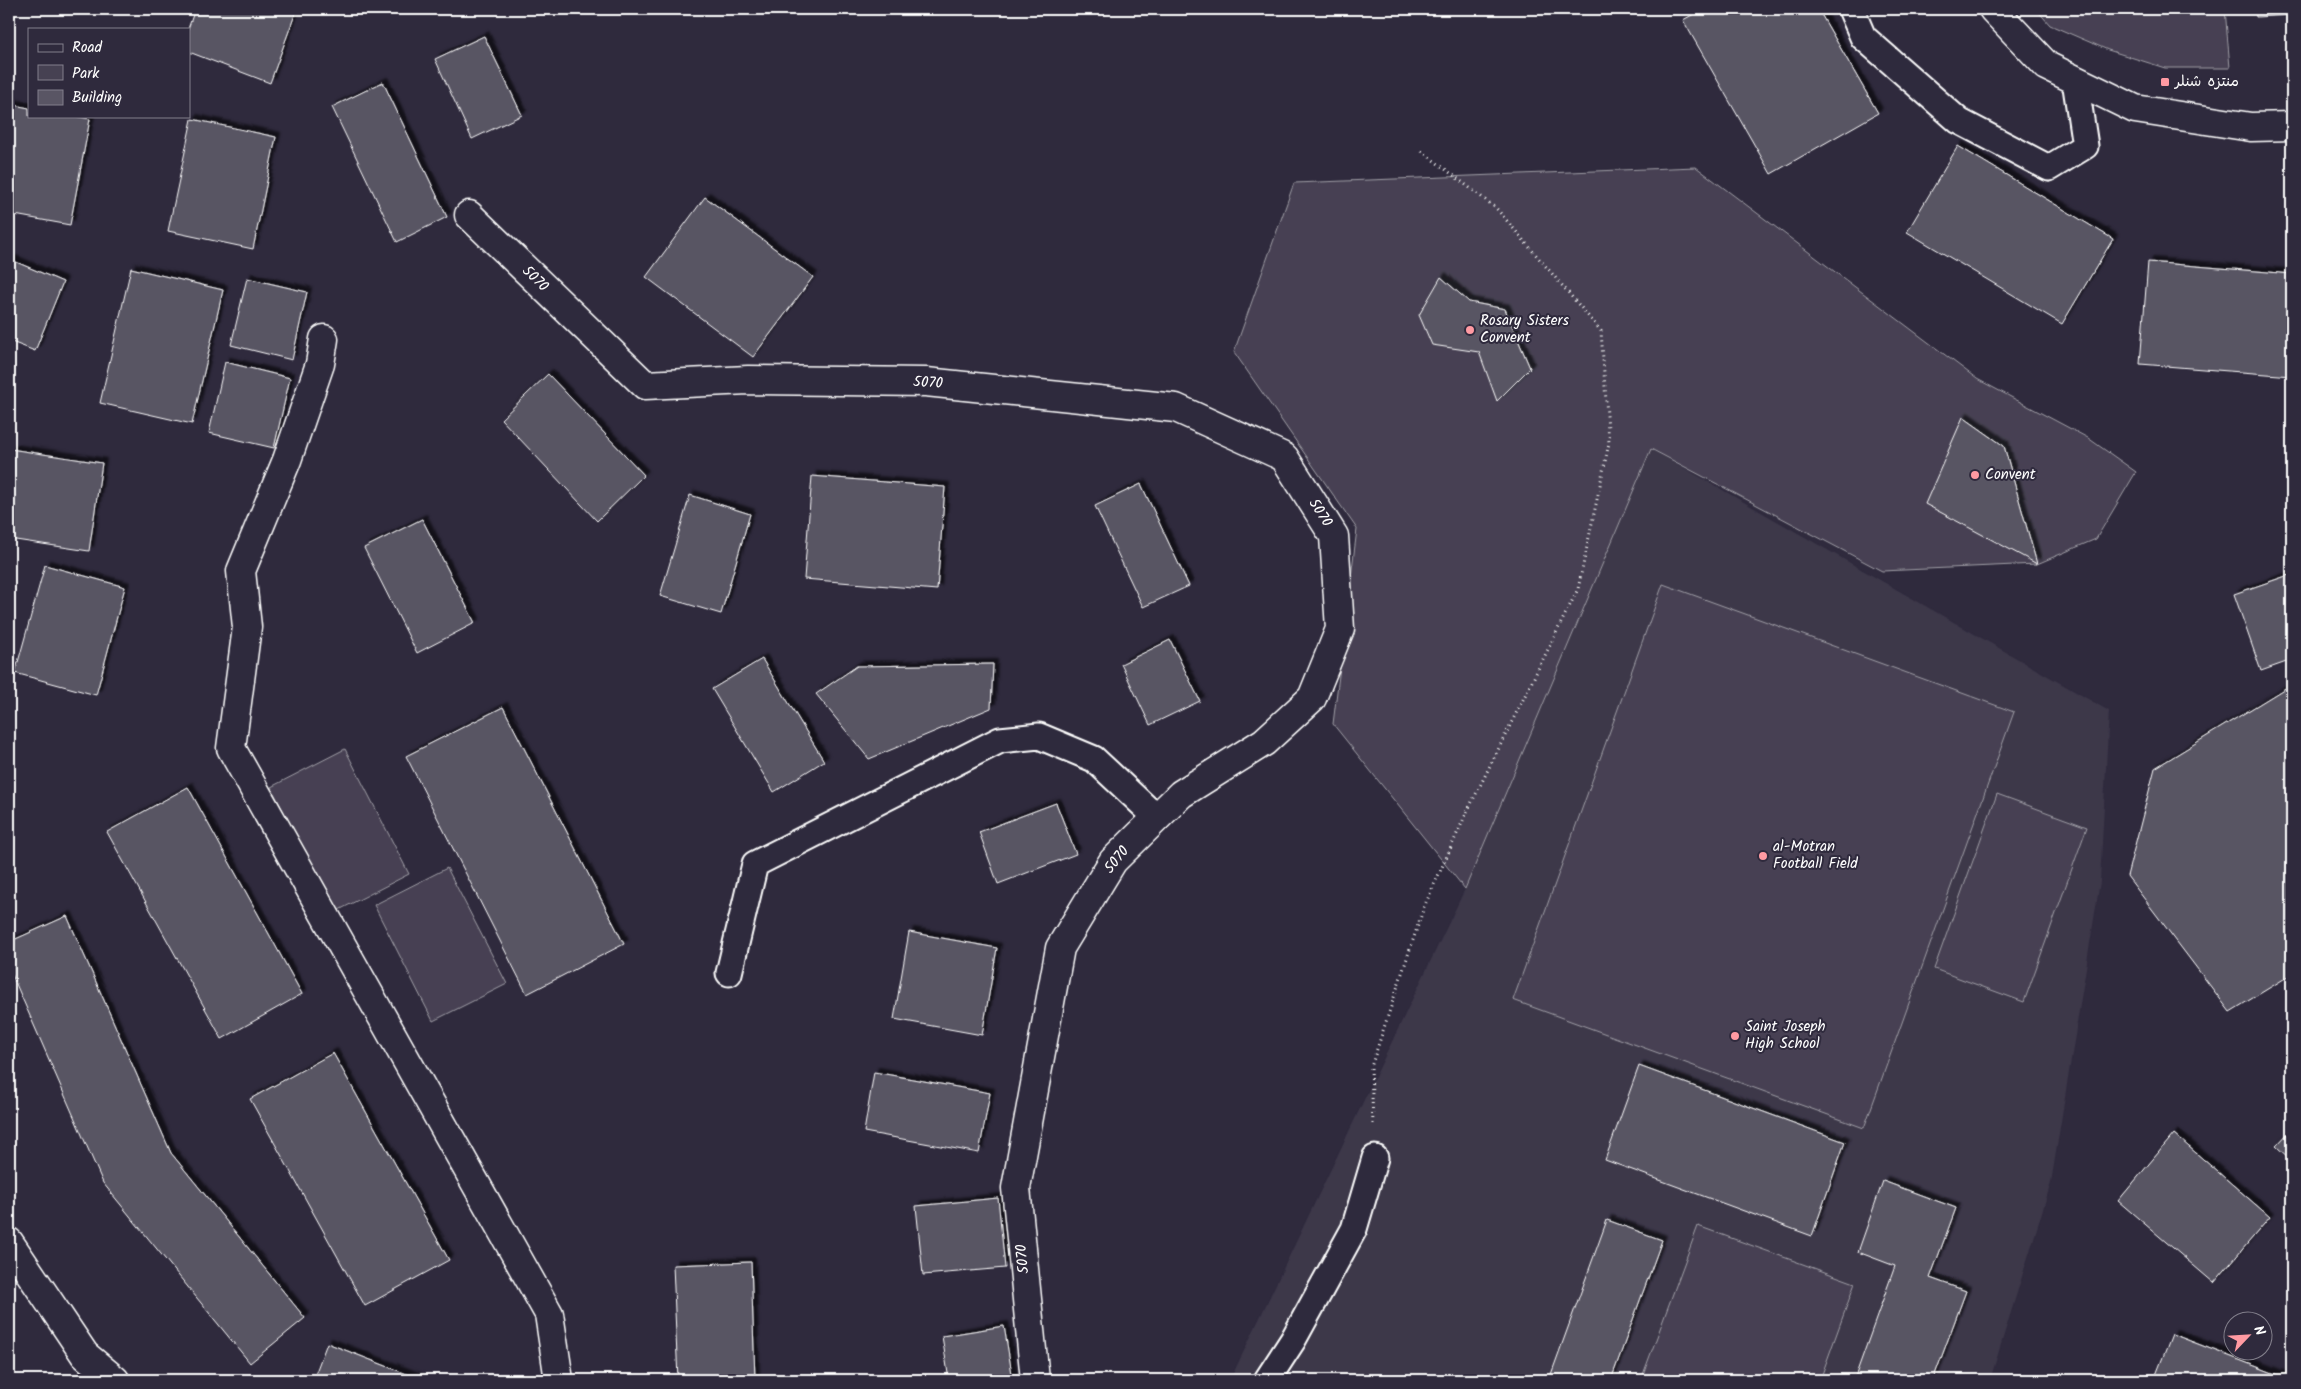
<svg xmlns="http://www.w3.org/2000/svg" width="2301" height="1389" font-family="Kalam,'Playpen Sans Arabic',sans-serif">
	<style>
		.built { fill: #3c3749 }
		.green { fill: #464152; stroke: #a2a0a8 }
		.building { fill: #595564; stroke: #fff; filter: url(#shadow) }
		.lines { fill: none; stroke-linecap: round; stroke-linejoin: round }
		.lane-casing { stroke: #fff; stroke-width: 29 }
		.street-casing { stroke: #fff; stroke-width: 31 }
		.path { stroke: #fff; stroke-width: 3; stroke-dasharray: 1 4; stroke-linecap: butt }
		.lane { stroke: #2f2a3d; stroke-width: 25 }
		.street { stroke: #2f2a3d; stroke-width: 28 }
		.poi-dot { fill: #ff9aa2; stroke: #2f2a3d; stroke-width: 2 }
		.labels { text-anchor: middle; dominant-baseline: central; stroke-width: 4; stroke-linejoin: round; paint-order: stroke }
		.poi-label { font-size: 15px; fill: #fff; stroke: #2f2a3d; text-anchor: start }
		.street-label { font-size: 15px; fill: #fff; stroke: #2f2a3d }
	</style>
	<defs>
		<filter id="shadow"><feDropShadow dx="4.5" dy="-4.5" stdDeviation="1" flood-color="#0009"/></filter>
	</defs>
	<rect width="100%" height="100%" fill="#2f2a3d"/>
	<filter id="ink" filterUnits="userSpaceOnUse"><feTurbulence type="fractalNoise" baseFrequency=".02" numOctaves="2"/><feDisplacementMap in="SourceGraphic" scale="10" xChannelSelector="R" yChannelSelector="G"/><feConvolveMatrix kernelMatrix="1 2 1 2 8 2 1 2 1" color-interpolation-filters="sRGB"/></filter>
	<g filter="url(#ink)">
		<path class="built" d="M1651,449L2109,711L2100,882L2051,1183L1990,1380H1230L1465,889Z"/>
		<path class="green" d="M2036,9H2225L2230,68H2165L2108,50L2050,25Z
			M1696,167L1977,379L2088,438L2136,472L2096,539L2037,564L1882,571L1651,449L1465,889L1333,724L1357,529L1234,352L1294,183Z
			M1663,584L2014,712L1864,1128L1513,1000Z
			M345,749L409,874L335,912L271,787Z
			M1997,794L2087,827L2024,1002L1934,969Z
			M447,868L507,984L433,1021L374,905Z
			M1698,1226L1855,1283L1820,1380H1641Z"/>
		<path class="building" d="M195,9H297L270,83L189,52L188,29Z
			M1703,9H1818L1878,113L1771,174L1683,20Z
			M2255,9H2292V15L2256,17Z
			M484,36L522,115L472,139L435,59Z
			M383,82L447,217L397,242L332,107Z
			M9,104L29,108V116H74L90,119L70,225L9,214Z
			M192,119L276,137L253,249L168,231Z
			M1958,146L2113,239L2062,324L1907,232Z
			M705,197L813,277L753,357L646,277Z
			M9,259L63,282L35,351L9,341Z
			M2148,262L2292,274V376L2140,364Z
			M131,268L223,290L192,424L100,403Z
			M1441,277L1469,302L1505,309L1530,368L1497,401L1479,352L1432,345L1419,315Z
			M247,278L307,292L292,360L231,345Z
			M225,362L290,378L274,448L209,433Z
			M548,374L644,475L597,521L501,419Z
			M1963,417L2004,446L2037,564L1925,504Z
			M10,449L102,463L89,551L9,539Z
			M812,476L945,487L937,590L804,579Z
			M1141,484L1189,586L1143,607L1095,506Z
			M690,495L750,514L721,614L660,596Z
			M422,519L475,623L417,653L364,548Z
			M45,565L125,587L96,695L15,673Z
			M2292,574V660L2261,671L2234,594Z
			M1170,640L1200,701L1150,725L1121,664Z
			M762,659L824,761L774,792L712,689Z
			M993,664L991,708L869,759L816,694L857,666Z
			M2292,684V974L2230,1012L2127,876L2155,768Z
			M503,707L624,944L527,994L406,756Z
			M188,787L302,994L222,1039L107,832Z
			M1056,803L1076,854L998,884L979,832Z
			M67,916L171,1153L305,1318L250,1363L103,1183L9,968V942Z
			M909,932L997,948L982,1035L894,1019Z
			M333,1053L449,1260L365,1306L250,1099Z
			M1639,1066L1845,1142L1812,1236L1605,1160Z
			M874,1072L990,1093L979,1153L864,1132Z
			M2292,1129V1161L2276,1146Z
			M2174,1134L2270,1217L2214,1283L2118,1201Z
			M1883,1181L1956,1208L1930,1278L1966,1291L1933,1380H1854L1895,1266L1858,1252Z
			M998,1198L1005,1268L923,1275L916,1206Z
			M1607,1220L1662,1240L1611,1380H1549Z
			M751,1262L755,1380H678L673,1265Z
			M1004,1326L1013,1380H949L942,1336Z
			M2172,1334L2291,1380H2154Z
			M327,1343L422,1380H313Z"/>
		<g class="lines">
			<g class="lane-casing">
				<path id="lane" d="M1851,9L1863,37L1959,121L2049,168L2085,146L2075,80
					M729,973L755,864L1000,740L1039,736L1094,759L1157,818
					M1267,1380L1293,1340L1354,1229L1375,1158"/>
			</g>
			<g class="street-casing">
				<path id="street" d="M1993,9L2047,66L2135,109L2251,127L2292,126
					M469,215L645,385L748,380L926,382L1176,408L1284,457L1334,536L1340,629L1312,698L1264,742L1181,794L1113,861L1060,948L1016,1188L1035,1380
					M324,339L320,364L287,460L241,571L247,627L231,748L549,1314L559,1380
					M9,1242L85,1355L115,1380"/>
			</g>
			<path class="path" d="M1373,1124L1371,1067L1424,907L1466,814L1578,589L1609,443L1601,331L1496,208L1419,149"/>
			<use href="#lane" class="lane"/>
			<use href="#street" class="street"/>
		</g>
	</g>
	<g class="poi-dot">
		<rect x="2160" y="77" width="10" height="10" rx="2.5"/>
		<circle cx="1470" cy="330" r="5"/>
		<circle cx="1975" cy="475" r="5"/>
		<circle cx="1763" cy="856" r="5"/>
		<circle cx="1735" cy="1036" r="5"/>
	</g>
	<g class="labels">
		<g class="poi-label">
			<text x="2175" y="82">منتزه شنلر</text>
			<text x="1480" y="321">Rosary Sisters<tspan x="1480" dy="17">Convent</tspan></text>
			<text x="1985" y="475">Convent</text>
			<text x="1773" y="847">al-Motran<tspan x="1773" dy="17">Football Field</tspan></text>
			<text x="1745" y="1027">Saint Joseph<tspan x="1745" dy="17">High School</tspan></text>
		</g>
		<g class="street-label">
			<text transform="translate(535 279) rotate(44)">5070</text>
			<text transform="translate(928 383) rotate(3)">5070</text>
			<text transform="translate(1320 513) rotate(57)">5070</text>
			<text transform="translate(1117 860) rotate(-51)">5070</text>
			<text transform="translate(1023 1259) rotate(-96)">5070</text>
		</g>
	</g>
	<rect width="2301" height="1389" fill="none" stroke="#2f2a3d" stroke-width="30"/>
	<rect x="15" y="15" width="2271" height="1359" fill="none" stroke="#fff" stroke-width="2" filter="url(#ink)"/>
	<rect x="28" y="28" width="162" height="90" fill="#2f2a3d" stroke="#827f8b"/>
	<rect x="38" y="44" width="25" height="8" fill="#2f2a3d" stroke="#827f8b"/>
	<text x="72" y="52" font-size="15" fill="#ffffff">Road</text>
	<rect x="38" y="65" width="25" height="15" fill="#464152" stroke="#827f8b"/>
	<text x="72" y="78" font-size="15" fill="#ffffff">Park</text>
	<rect x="38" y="90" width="25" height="15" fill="#595564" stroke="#827f8b"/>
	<text x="72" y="102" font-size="15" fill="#ffffff">Building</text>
	<g transform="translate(2248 1336) rotate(65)"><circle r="24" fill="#2f2a3d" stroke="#827f8b"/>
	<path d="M0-4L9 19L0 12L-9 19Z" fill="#ff9aa2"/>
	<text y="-8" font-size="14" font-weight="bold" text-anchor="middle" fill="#ffffff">N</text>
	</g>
</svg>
